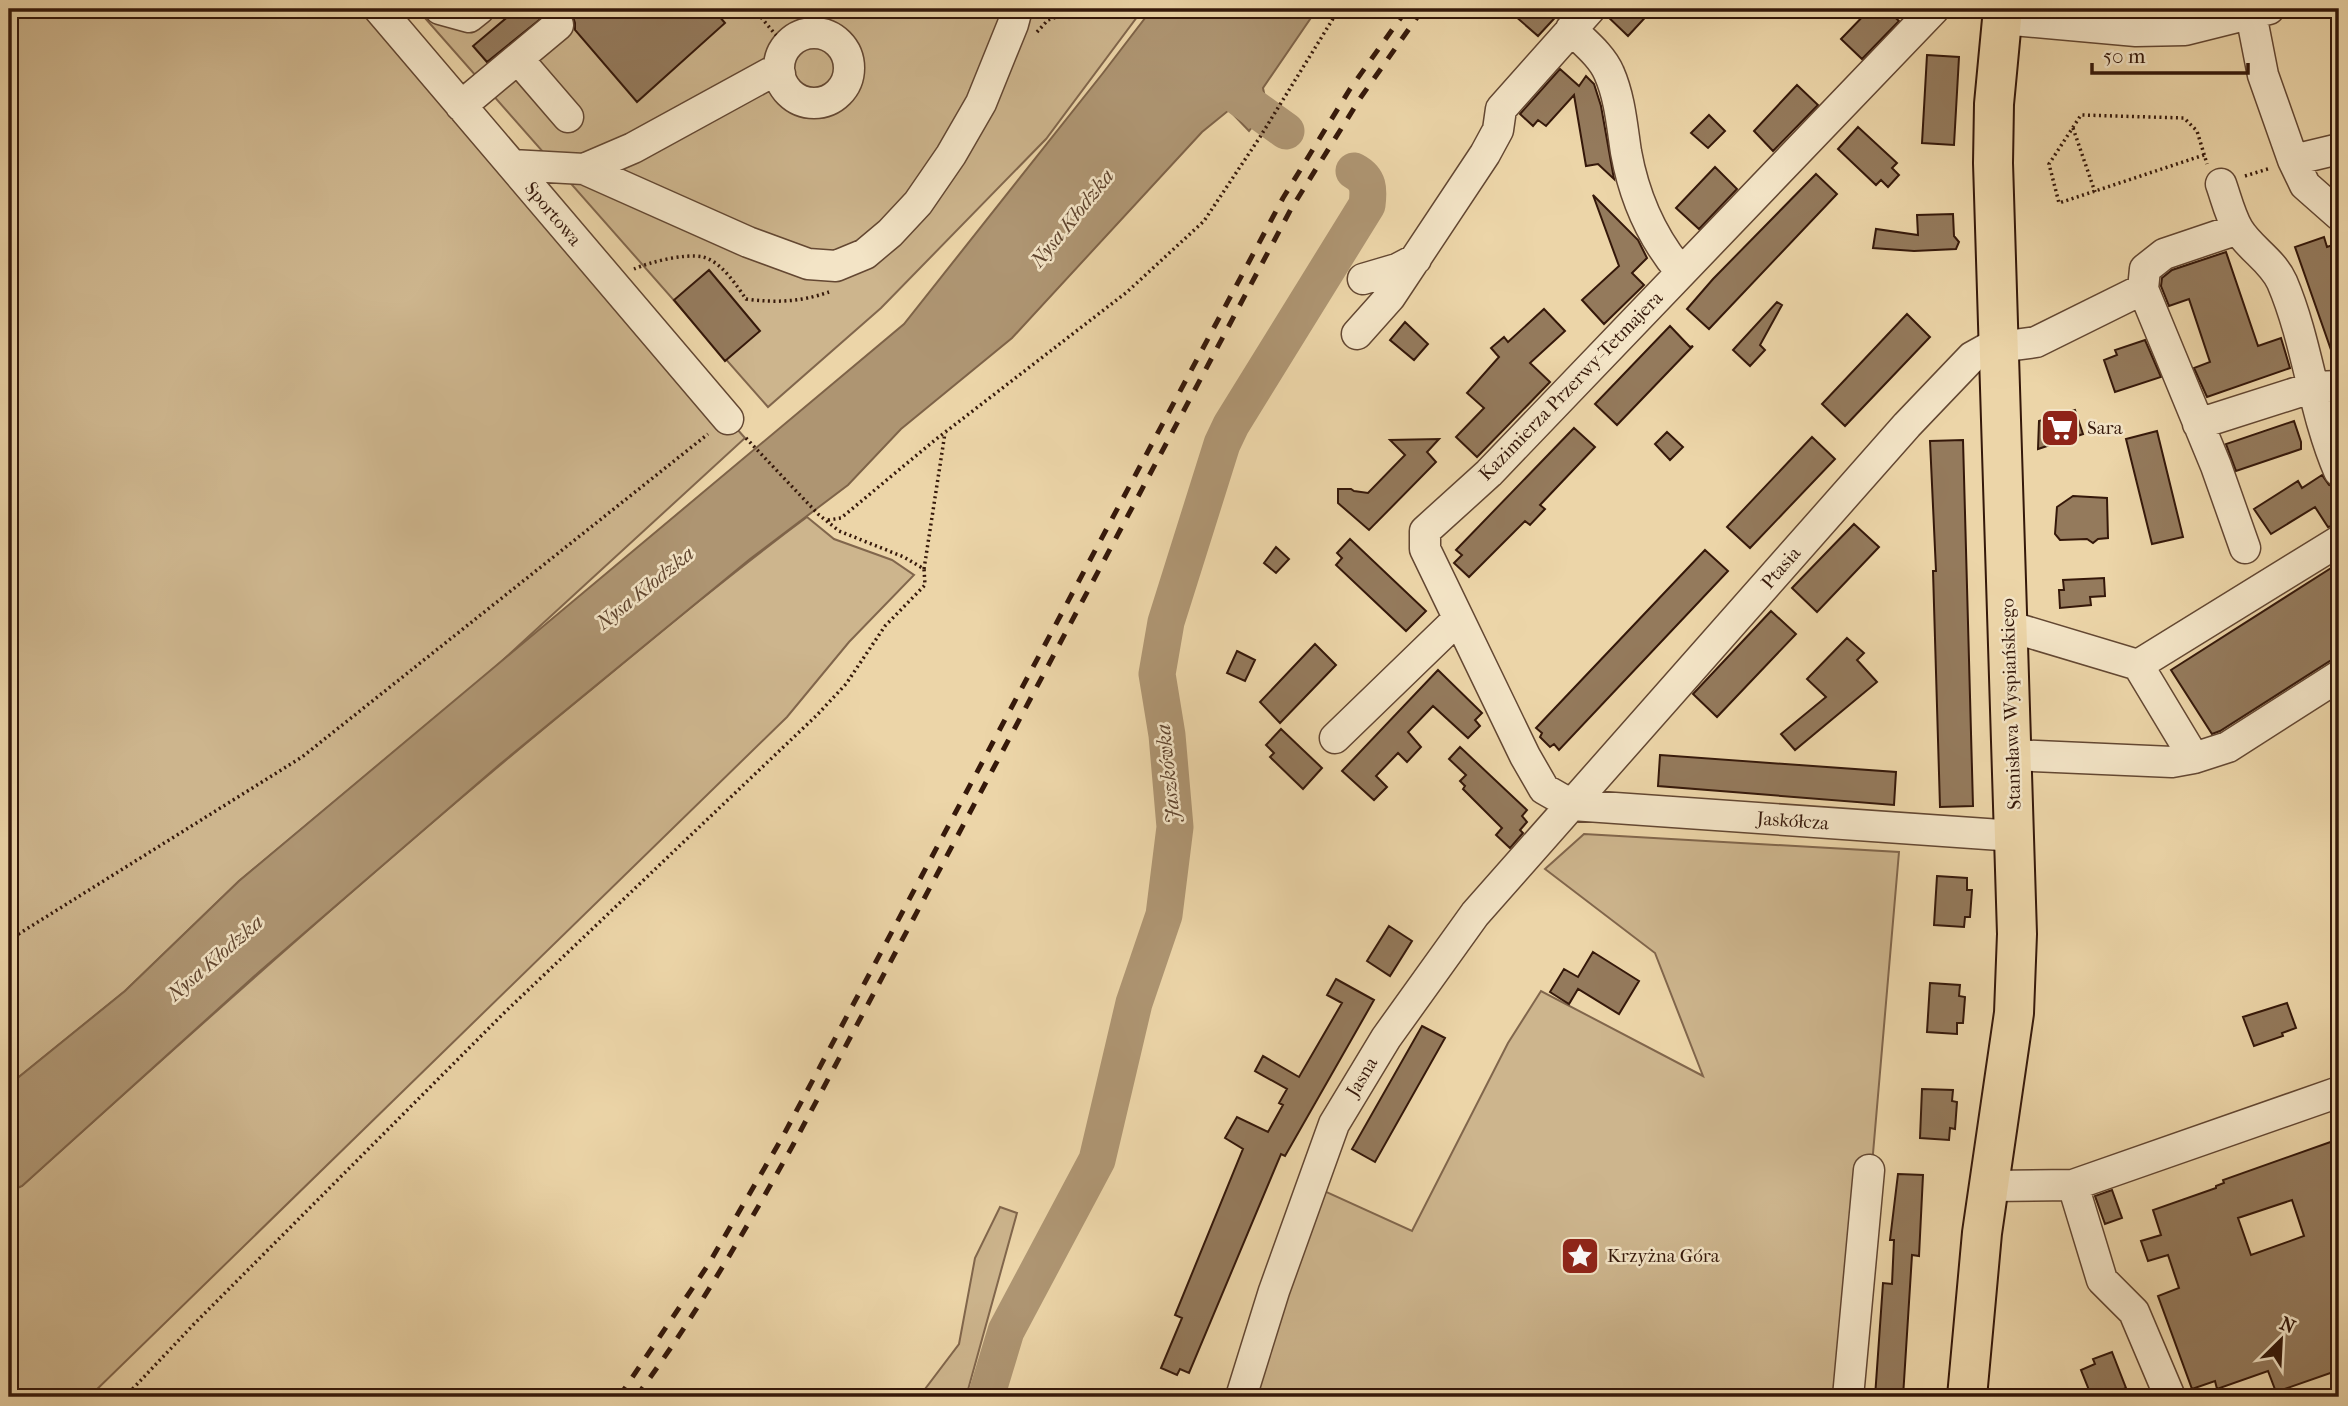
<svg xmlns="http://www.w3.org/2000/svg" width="2348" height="1406" font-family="'IM FELL French Canon',serif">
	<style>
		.green { fill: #cdb58d; stroke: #81664c; stroke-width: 2 }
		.water { fill: #ae9572; stroke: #7e6348; stroke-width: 2 }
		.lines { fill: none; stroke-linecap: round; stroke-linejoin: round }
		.river { stroke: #ae9572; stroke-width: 37 }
		.building { fill: #947a5c; stroke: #35180a; stroke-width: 2; fill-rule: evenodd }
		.minor-casing { stroke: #634732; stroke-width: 33 }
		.major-casing { stroke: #35180a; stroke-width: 42 }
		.path { stroke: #35180a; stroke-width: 3.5; stroke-dasharray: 2 3.5; stroke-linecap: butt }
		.minor { stroke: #f3e4c6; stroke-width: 30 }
		.major { stroke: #ecd5a8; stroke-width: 38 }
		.rail { stroke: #35180a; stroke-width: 5; stroke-dasharray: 12 12; stroke-linecap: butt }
		.labels { text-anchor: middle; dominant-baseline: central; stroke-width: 5; stroke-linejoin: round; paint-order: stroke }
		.street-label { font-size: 19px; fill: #35180a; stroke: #f3e4c6 }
		.poi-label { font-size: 19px; fill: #35180a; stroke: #f3e4c6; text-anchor: start }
		.water-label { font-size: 21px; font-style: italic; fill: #5f442e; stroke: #f3e4c6 }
	</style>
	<rect width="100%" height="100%" fill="#ecd5a8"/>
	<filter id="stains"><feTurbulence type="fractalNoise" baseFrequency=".00286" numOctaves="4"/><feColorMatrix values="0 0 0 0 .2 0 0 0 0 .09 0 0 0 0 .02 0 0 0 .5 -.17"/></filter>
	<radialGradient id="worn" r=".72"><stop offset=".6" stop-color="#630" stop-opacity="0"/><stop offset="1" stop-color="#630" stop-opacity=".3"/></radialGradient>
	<path class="green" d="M9,9H362L745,438L491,671L239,881L125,991L9,1085Z
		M417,9H1143L1046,139L881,308L768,407Z
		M807,517L834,539L892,560L914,575L849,642L787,717L89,1397H9V1192L22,1186C209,1017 397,848 592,689C663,630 733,572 807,517Z
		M1584,834L1899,852L1852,1397H1248L1320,1189L1412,1231L1508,1043L1541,991L1703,1076L1655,953L1545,869Z
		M1000,1207L1017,1213L966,1397H919L959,1344L975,1258Z"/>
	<path class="water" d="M1152,9H1317L1263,88L1267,108L1249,131L1229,110L1202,132L1012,338L901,429L848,485L750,559L499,765L259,972L22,1186L9,1191V1085L125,991L239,881L904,324L1103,73Z"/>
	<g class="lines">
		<path class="river" d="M1222,85L1286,131
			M986,1397L1006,1331L1097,1160L1134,1003L1164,915L1175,827L1167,735L1157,674L1166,622L1222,444L1231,425L1367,205C1369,189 1369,179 1354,171"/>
	</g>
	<path class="building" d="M517,9H553L487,62L473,46Z
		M564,9H713L725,23L637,102L575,30V23L572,14Z
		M1507,9H1563L1538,36Z
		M1607,9H1653L1628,36L1606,15Z
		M1870,9H1886L1899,21L1862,59L1841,39Z
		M1927,55L1959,57L1954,145L1922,143Z
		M1560,69L1579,86L1586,76L1594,84L1601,106L1614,179L1598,164L1586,166L1574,95L1546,126L1538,120L1533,126L1520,114Z
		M1797,85L1818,105L1773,151L1754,131Z
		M1709,115L1725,131L1708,148L1691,133Z
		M1858,127L1897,163L1892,168L1899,175L1888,187L1881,180L1876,185L1838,149Z
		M1715,167L1737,189L1699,229L1676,208Z
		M1816,174L1837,194L1709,329L1687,309L1713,279Z
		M1593,195L1638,240L1647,258L1632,273L1644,285L1604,324L1582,300L1619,266Z
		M1953,214L1954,236L1959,242L1956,249L1914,251L1873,248L1876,229L1918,235L1917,215Z
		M2324,237L2327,247L2339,243V367H2337L2295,247Z
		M2226,252L2258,346L2281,338L2290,368L2207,397L2194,368L2210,362L2189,299L2169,306L2161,286L2162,278L2172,270Z
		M709,270L760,331L725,361L674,300Z
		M1777,302L1782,305L1760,345L1765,350L1750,366L1733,350Z
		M1544,309L1565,331L1530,363L1550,382L1477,457L1456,437L1484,408L1467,393L1499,357L1491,348L1504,337L1508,342Z
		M1907,314L1930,337L1845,426L1822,404Z
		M1405,322L1428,344L1414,360L1390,340Z
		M1670,326L1690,347L1693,346L1617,425L1595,404Z
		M2145,340L2161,377L2115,392L2104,360L2117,355L2115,350Z
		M2075,410L2083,434L2038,449L2039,421Z
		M2294,421L2301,442V449L2236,471L2226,444Z
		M1574,428L1595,447L1540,505L1545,509L1530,525L1525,521L1469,577L1454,563L1462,555L1456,550Z
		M2157,431L2183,537L2152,544L2126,439Z
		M1667,432L1683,447L1670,460L1655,444Z
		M1812,437L1835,459L1750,548L1727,527Z
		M1439,439L1427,452L1436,462L1369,530L1338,503V489H1351L1354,491L1368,493L1405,455L1390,440Z
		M1963,440L1973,806L1940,807L1933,571H1936L1930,441Z
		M2322,475L2329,485L2339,488V524L2328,527L2315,507L2271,534L2254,509L2298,481L2302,488Z
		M2073,496L2107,498L2108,538L2098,539L2093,543L2087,539L2060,540L2055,534L2057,507Z
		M1854,524L1879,547L1817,612L1792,588Z
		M1350,539L1426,611L1406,631L1336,565L1342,558L1337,553Z
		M1276,547L1289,559L1276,573L1264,563Z
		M1705,550L1728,571L1559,750L1554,744L1550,747L1540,737L1542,733L1536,728Z
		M2339,563V657L2330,661L2220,731L2212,734L2171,670Z
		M2104,578L2105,596L2090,597L2091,605L2060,608L2059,590H2064L2063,580Z
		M1771,611L1796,634L1717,717L1693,694Z
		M1847,638L1864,653L1857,660L1877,682L1795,750L1781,734L1826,697L1807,679Z
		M1315,644L1336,665L1280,723L1260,702Z
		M1237,651L1255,660L1245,681L1227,673Z
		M1438,670L1482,713L1475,720L1480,726L1468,738L1433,706L1408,732L1421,747L1407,762L1398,753L1376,776L1387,787L1374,800L1342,771Z
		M1281,729L1322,768L1303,789L1270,757L1274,753L1266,745Z
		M1460,747L1527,810L1522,816L1527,822L1520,830L1523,833L1510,848L1496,835L1502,828L1463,789L1465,786L1460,781L1466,775L1449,759Z
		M1660,755L1896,772L1894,805L1658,786Z
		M1937,876L1967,878V890H1972L1970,917H1965L1964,927L1934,925Z
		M1389,926L1412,941L1390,976L1367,961Z
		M1593,952L1639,981L1619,1014L1578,989L1569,1004L1550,992L1564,969L1578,977Z
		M1336,979L1374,1000L1285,1156L1281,1154L1189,1373L1180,1369L1177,1375L1161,1368L1182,1318L1175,1315L1243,1149L1225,1138L1237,1117L1268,1132L1283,1105L1279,1103L1287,1089L1255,1071L1263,1056L1299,1077L1342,1003L1327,995Z
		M1930,983L1960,985L1959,996L1965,997L1963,1023H1957V1034L1927,1032Z
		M2287,1003L2296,1028L2282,1033L2283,1036L2254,1046L2243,1017Z
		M1422,1026L1445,1038L1375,1162L1352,1149Z
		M1922,1089L1953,1090L1952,1101L1957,1102L1955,1129L1950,1128L1949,1140L1920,1138Z
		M2339,1139V1370L2276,1392L2268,1371L2217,1389L2215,1381L2192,1389L2158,1296L2179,1288L2168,1255L2148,1261L2141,1241L2161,1235L2153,1210L2216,1188V1186L2224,1183L2223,1180ZM2292,1200L2304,1236L2251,1255L2238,1218Z
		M1898,1174L1923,1175L1919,1256L1912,1255L1903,1397H1875L1883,1283L1892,1284L1894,1240H1890Z
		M2112,1190L2122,1218L2105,1224L2095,1196Z
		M2112,1352L2126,1388L2107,1396L2104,1390L2091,1395L2081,1370L2095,1364L2093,1359Z"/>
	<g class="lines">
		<g class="minor-casing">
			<path id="minor" d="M379,9L728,419
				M440,9L469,17L479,9
				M1934,9L1489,473L1425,531V549L1525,756L1544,789L1572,805L2015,836
				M2251,14L2263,75L2293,160L2305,185L2339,215
				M2002,19L2136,31L2185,30L2269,9
				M1571,29C1584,42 1602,56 1609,73C1620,98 1622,126 1626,152C1634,196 1652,238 1681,272
				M779 68a35 35 0 1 1 70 0a35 35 0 1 1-70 0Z
				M518,59L568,117
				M461,106L558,25
				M2293,160L2339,149
				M512,165L584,169L748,242L808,264L836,266L865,254L890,233L918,203L951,155L981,103L1013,24L1017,9
				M584,169L633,148L770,73L780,74
				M2221,184C2226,198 2230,215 2238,229C2250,249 2272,260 2282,282C2308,343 2313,411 2339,471
				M1363,279L1397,269L1416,259
				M2143,289L2145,269L2164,254L2238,229
				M1357,334L1390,297L1485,154L1498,130L1501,109L1590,9
				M1999,347L2036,342L2143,289L2216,466L2245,548
				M2198,424L2314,387L2339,386
				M2008,626L2138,665
				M1335,738L1458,619
				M2012,755L2172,762L2194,758L2228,747L2339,676
				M2194,758L2138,665L2339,541
				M2073,1185L2102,1280L2134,1312L2170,1397
				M1990,1186L2073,1185L2339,1092
				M1241,1397L1274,1291L1334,1124L1386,1038L1475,914L1907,425L1972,357L1999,342
				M1848,1397L1869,1170"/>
		</g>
		<g class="major-casing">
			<path id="major" d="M1967,1397L1982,1233L2014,1013L2017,934L1993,163L1994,104L2003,9"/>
		</g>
		<path class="path" d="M754,9L786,47
			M1037,32L1048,20L1079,9
			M2073,128L2095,192
			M2204,155L2059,203L2049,164L2081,115L2184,118L2197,131L2207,164
			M2245,176L2271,168
			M634,269C650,262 685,253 703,257C722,262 736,285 746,299C776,303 800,302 829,292
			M828,520L841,518L935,440L1127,292L1204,221L1260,137L1339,9
			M924,569L945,433
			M9,940L302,757L708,434
			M125,1397L194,1324L504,1013L817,715L846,684L885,626L925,585L924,569L904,557L839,531L818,514L745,437"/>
		<use href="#minor" class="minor"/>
		<use href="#major" class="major"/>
		<path class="rail" d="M619,1397L708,1265L782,1138L1283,198L1350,89L1407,9
			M636,1397C695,1317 745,1231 793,1145L1291,209L1361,97L1423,9"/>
	</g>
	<defs>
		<g id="supermarket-square" transform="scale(2.0125)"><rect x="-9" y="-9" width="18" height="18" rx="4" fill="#8f2418" stroke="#f3e4c6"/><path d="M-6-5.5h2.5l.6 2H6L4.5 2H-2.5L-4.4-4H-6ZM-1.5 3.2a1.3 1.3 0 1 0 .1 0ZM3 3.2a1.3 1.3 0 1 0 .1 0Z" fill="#fff"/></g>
		<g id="sight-square" transform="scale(2.0125)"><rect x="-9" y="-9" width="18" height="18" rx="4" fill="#8f2418" stroke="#f3e4c6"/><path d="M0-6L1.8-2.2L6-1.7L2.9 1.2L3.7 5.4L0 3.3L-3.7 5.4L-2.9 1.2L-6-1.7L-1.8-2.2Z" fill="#fff"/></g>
	</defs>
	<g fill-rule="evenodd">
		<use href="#supermarket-square" x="2060" y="428"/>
		<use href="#sight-square" x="1580" y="1256"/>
	</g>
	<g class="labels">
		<g class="street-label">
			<text transform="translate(553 214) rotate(50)">Sportowa</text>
			<text transform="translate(1571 386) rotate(-46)">Kazimierza Przerwy-Tetmajera</text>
			<text transform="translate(1781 568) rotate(-49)">Ptasia</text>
			<text transform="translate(2011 704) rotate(-92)">Stanisława Wyspiańskiego</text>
			<text transform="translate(1793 821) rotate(4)">Jaskółcza</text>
			<text transform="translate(1362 1077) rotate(-59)">Jasna</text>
		</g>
		<g class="poi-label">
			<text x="2087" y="428">Sara</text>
			<text x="1607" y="1256">Krzyżna Góra</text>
		</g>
		<g class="water-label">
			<text transform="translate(1072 218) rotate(-51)">Nysa Kłodzka</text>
			<text transform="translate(645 588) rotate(-39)">Nysa Kłodzka</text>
			<text transform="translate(1168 774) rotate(-96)">Jaszkówka</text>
			<text transform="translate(215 958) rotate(-41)">Nysa Kłodzka</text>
		</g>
	</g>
	<rect width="2348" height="1406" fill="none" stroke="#ecd5a8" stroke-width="35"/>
	<rect x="10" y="10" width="2327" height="1385" fill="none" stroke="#35180a" stroke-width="3.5"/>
	<rect x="18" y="18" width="2313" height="1371" fill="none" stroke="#35180a" stroke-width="2"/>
	<g transform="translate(2281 1340) rotate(24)" stroke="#f3e4c6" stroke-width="5" paint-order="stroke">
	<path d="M0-5L12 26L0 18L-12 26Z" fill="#35180a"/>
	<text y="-10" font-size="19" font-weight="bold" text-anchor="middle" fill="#35180a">N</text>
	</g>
	<path d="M2092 63v10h156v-10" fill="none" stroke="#35180a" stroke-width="3.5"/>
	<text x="2103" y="63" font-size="21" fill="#35180a" stroke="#f3e4c6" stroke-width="5" paint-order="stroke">50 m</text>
	<rect width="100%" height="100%" filter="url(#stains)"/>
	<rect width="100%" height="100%" fill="url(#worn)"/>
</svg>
